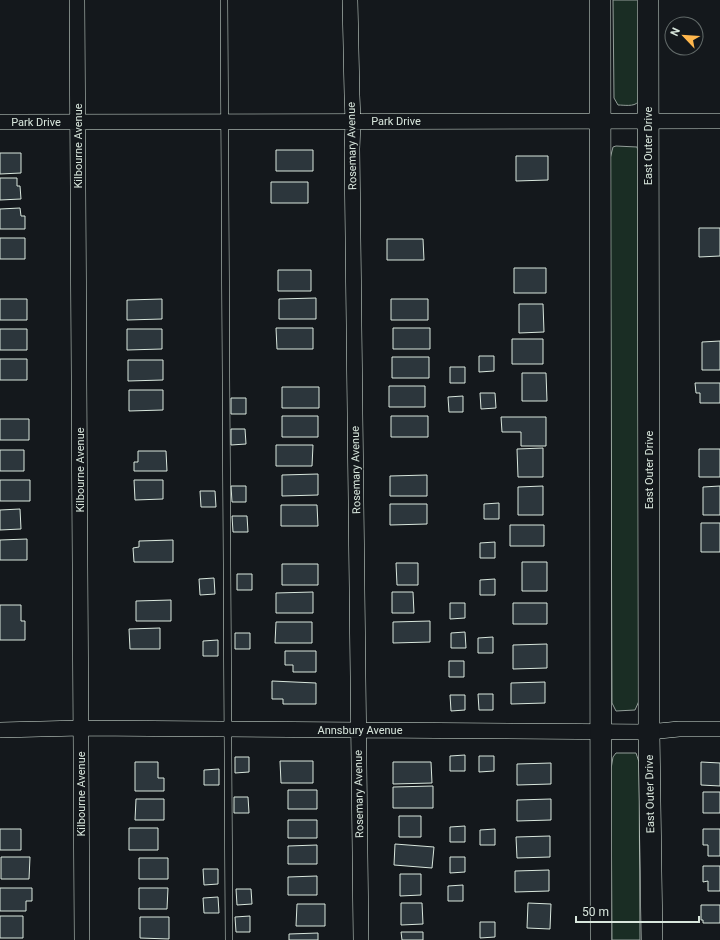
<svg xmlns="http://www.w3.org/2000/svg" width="720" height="940" font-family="Roboto,sans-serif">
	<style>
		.green { fill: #1a2d24; stroke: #939e99 }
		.building { fill: #2c363c; stroke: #d8e6dc }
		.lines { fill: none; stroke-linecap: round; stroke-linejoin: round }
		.lane-casing { stroke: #d8e6dc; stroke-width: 8 }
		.street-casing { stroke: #d8e6dc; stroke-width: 16 }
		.secondary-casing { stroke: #d8e6dc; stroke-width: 22 }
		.lane { stroke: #14181c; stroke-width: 7 }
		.street { stroke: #14181c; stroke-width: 15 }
		.secondary { stroke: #14181c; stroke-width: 21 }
		.labels { text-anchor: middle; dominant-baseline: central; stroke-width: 3; stroke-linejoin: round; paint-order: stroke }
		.street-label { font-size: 11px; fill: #d8e6dc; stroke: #14181c }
	</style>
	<rect width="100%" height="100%" fill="#14181c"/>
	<path class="green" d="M613,0H640L638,102C634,107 624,105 618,105L614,98Z
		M616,146L637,147L638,151L639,701L635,710L616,711L612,703L610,159L613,147Z
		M616,753H636L639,762L640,940H612L611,769L613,757Z"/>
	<path class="building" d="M276,150H313V171H276Z
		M0,153H21V173L0,174Z
		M516,156H548V180L516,181Z
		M0,178H17V186H20L21,199L0,200Z
		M271,182H308V203H271Z
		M20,208L21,216H25V229H0V209Z
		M699,228H720V256L699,257Z
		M0,238H25V259H0Z
		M387,239H423L424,260H387Z
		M514,268H546V293H514Z
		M278,270H311V291H278Z
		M316,298V319H279V299Z
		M0,299H27V320H0Z
		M162,299V319L127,320V300Z
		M391,299H428V320H391Z
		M519,304H543L544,332L519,333Z
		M276,328H313V349H277Z
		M393,328H430V349H393Z
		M0,329H27V350H0Z
		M127,329H162V349L127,350Z
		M512,339H543V364H512Z
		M720,341V370H702V342Z
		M479,356H494V371L479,372Z
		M392,357H429V378H392Z
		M0,359H27V380H0Z
		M128,360H163V380L128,381Z
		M450,367H465V383H450Z
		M522,373H546L547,401H522Z
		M695,383H720V403H700V393H696Z
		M389,386H425V407H389Z
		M282,387H319V408H282Z
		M129,390H163V410L129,411Z
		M480,393H495L496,408L481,409Z
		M463,396V412H449L448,397Z
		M231,398H246V414H231Z
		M282,416H318V437H282Z
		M391,416H428V437H391Z
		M501,417H546V446H521V432H502Z
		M0,419H29V440H0Z
		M231,429H245L246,444L231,445Z
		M276,445H313L312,466H276Z
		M543,448V477H518L517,449Z
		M699,449H720V477H699Z
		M0,450H24V471H0Z
		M138,451H166L167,471H134V462H138Z
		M318,474V495L282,496V475Z
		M427,475V496H390V476Z
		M0,480H30V501H0Z
		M134,480H163V499L135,500Z
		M231,486H246V502H232Z
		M543,486V515H518V487Z
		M720,486V515H703V487Z
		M200,491H215L216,507H201Z
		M499,503V519H484V504Z
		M390,504H427V524L390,525Z
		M281,505H317L318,526H281Z
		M20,509L21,529L0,530V510Z
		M232,516H247L248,532H233Z
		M701,523H720V552H701Z
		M510,525H544V546H510Z
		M27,539V560H0V540Z
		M173,540V562H134L133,548L139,547V541Z
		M495,542V558H480V543Z
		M522,562H547V591H522Z
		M396,563H418V585H397Z
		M282,564H318V585H282Z
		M237,574H252V590H237Z
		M214,578L215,594L200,595L199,579Z
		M495,579V595H480V580Z
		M313,592V613H276V593Z
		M392,592H413L414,613H392Z
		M171,600V621H136V601Z
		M450,603H465V618L450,619Z
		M513,603H547V624H513Z
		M0,605H21V621H25V640H0Z
		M430,621V642L393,643V622Z
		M276,622H312V643H275Z
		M160,628V649H130L129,629Z
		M465,632L466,648H451V633Z
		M235,633H250V649H235Z
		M493,637V653H478V638Z
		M218,640V656H203V641Z
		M547,644V668L513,669V645Z
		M285,651H316V672H293V665H285Z
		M449,661H464V677H449Z
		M272,681L316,683V704H283V699H272Z
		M545,682V703L511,704V683Z
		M478,694H493V710H479Z
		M450,695H465V710L451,711Z
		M465,755V771H450V756Z
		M479,756H494V771L479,772Z
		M235,757H249V772L235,773Z
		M280,761H313V783H281Z
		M135,762H158V778H164V791H135Z
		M393,762H431L432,783L393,784Z
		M701,762L720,763V786L701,785Z
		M551,763V784L517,785V764Z
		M219,769V785H204V770Z
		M433,786V808H393V787Z
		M288,790H317V809H288Z
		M703,792H720V813H703Z
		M234,797H248L249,813H234Z
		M136,799H164V820H135Z
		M551,799V820L517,821V800Z
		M399,816H421V837H399Z
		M288,820H317V838H288Z
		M465,826V842H450V827Z
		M129,828H158V850H129Z
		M0,829H21V850H0Z
		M495,829V845H480V830Z
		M703,829H720V856H708V845H703Z
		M550,836V857L517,858L516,837Z
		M395,844L434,847L432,868L394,865Z
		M317,845V864H288V846Z
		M1,857H30L29,879H1Z
		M450,857H465V872L450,873Z
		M139,858H168V879H139Z
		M703,866H720V891H708V881L703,882Z
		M203,869H218V884L204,885Z
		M549,870V891L515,892V871Z
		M400,874H421V895L400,896Z
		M317,876V895H288V877Z
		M463,885V901H448V886Z
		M0,888H32V901H26V911H0Z
		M139,888H168L167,909H139Z
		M236,889H251L252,904L237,905Z
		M218,897L219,913H204L203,898Z
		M401,903H422L423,924L401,925Z
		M528,903L551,904L550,929L527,928Z
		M297,904H325V926H296Z
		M701,905H720V923H703V920H701Z
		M0,916H23V938H0Z
		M250,916V932H236L235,917Z
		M140,917H169V939L140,938Z
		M480,922H495V937L480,938Z
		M401,932H423V940H402Z
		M318,933V940H289V934Z"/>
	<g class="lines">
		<g class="lane-casing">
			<path id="lane" d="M224,0L229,940"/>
		</g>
		<g class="street-casing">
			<path id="street" d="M77,0L82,940
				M350,0L352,95L353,121L352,149L361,940
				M0,122L720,121
				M0,730L81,728L649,732L679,729H720"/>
		</g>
		<g class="secondary-casing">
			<path id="secondary" d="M600,0L601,940
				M648,0L649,732L652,940"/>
		</g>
		<use href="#lane" class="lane"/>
		<use href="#street" class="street"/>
		<use href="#secondary" class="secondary"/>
	</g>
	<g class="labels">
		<g class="street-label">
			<text x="396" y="121">Park Drive</text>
			<text x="36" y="122">Park Drive</text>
			<text transform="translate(78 146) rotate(-90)">Kilbourne Avenue</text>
			<text transform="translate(352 146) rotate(-91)">Rosemary Avenue</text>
			<text transform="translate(648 146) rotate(-90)">East Outer Drive</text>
			<text transform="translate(80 470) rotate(-90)">Kilbourne Avenue</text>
			<text transform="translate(356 470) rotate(-91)">Rosemary Avenue</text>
			<text transform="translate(649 470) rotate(-90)">East Outer Drive</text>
			<text x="360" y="730">Annsbury Avenue</text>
			<text transform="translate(81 794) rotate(-90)">Kilbourne Avenue</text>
			<text transform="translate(359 794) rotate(-91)">Rosemary Avenue</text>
			<text transform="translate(650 794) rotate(-91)">East Outer Drive</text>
		</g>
	</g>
	<g transform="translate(684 36) rotate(295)"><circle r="19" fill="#14181c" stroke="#626a69"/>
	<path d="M0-3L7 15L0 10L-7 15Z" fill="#ffb74d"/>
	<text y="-6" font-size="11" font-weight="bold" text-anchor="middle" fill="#d8e6dc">N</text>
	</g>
	<path d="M576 916v6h123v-6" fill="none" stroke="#d8e6dc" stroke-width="2"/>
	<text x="582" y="916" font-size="12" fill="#d8e6dc" stroke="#14181c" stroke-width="3" paint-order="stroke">50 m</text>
</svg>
